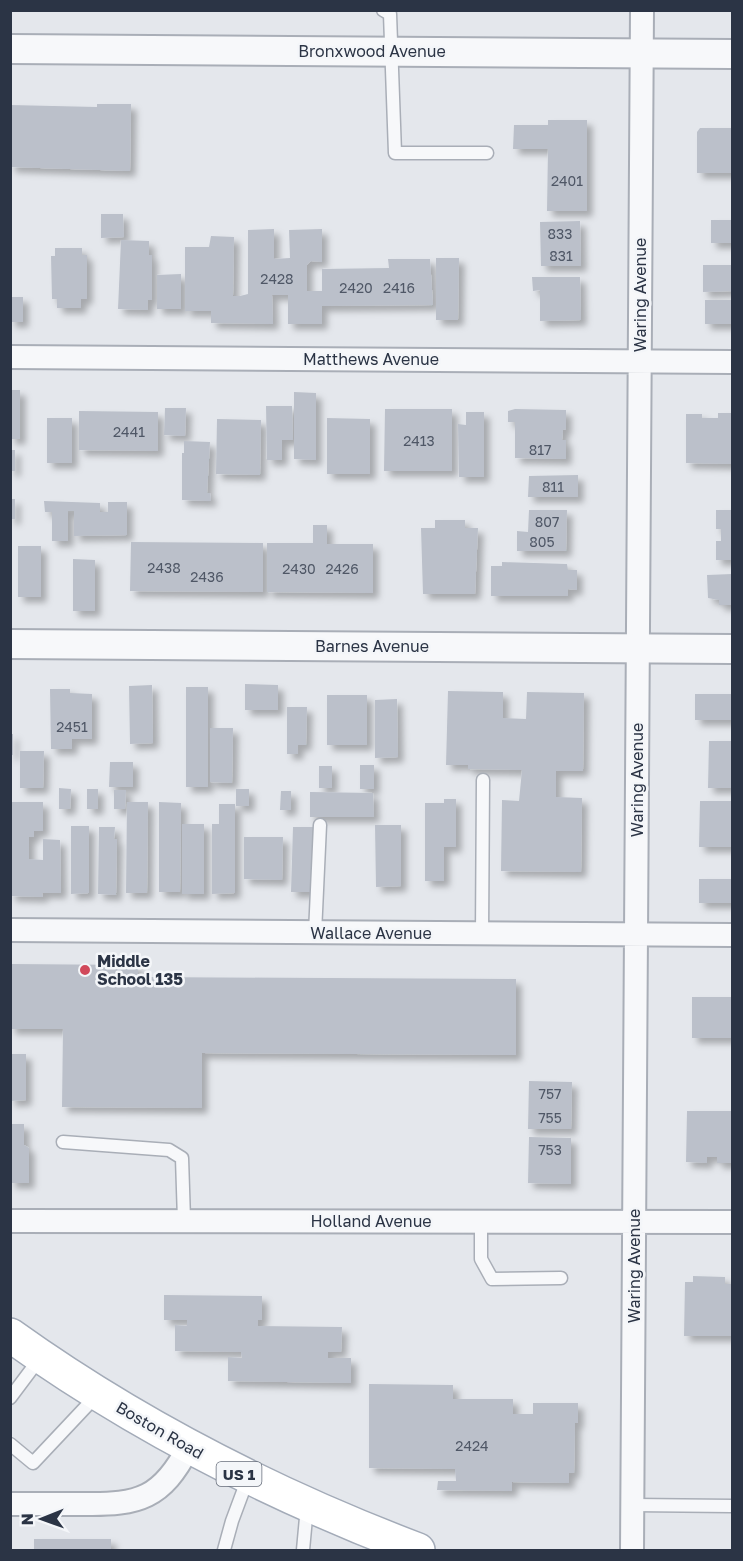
<svg xmlns="http://www.w3.org/2000/svg" width="743" height="1561" font-family="'Golos Text',sans-serif">
	<style>
		.building { fill: #bbc0ca; filter: url(#shadow) }
		.lines { fill: none; stroke-linecap: round; stroke-linejoin: round }
		.service-casing { stroke: #a9aeb7; stroke-width: 15 }
		.minor-casing { stroke: #a9aeb7; stroke-width: 26 }
		.tertiary-casing { stroke: #a9aeb7; stroke-width: 32 }
		.primary-casing { stroke: #a3abb8; stroke-width: 36 }
		.service { stroke: #f7f8fa; stroke-width: 12 }
		.minor { stroke: #f7f8fa; stroke-width: 22 }
		.tertiary { stroke: #f7f8fa; stroke-width: 28 }
		.primary { stroke: #fff; stroke-width: 33 }
		.poi-dot { fill: #d1495b; stroke: #f4f6f9; stroke-width: 2 }
		.labels { text-anchor: middle; dominant-baseline: central; stroke-width: 5; stroke-linejoin: round; paint-order: stroke }
		.number-label { font-size: 14px; fill: #4f5766 }
		.shield { fill: #f4f6f9; stroke: #676e7b; stroke-width: 1.5 }
		.shield-label { font-size: 15px; font-weight: bold; fill: #2b3445 }
		.street-label { font-size: 16px; fill: #2b3445; stroke: #f4f6f9 }
		.poi-label { font-size: 16px; font-weight: bold; fill: #2b3445; stroke: #f4f6f9; text-anchor: start }
	</style>
	<defs>
		<filter id="shadow"><feDropShadow dx="5.5" dy="5.5" stdDeviation="3" flood-color="#0004"/></filter>
	</defs>
	<rect width="100%" height="100%" fill="#e4e7ec"/>
	<path class="building" d="M97,104H131L130,171L10,167V105L97,107Z
		M548,120H587V211H547L548,149H513L514,125H548Z
		M700,128H732V173H697V132Z
		M101,214H123L124,237L101,238Z
		M711,220H732V243H711Z
		M580,221L581,266H541L540,222Z
		M274,229V259L290,258L289,230L322,229V262L311,261L307,265V291H322V269L389,268L388,259H430L433,305L322,306V324H288V295H272L273,324L211,323V311H185V247H209L211,236L234,237L233,296H240L248,294V230Z
		M121,240L149,241V255H152V300H148V310L118,309Z
		M55,248H82V255H87V299H81V308H57V299H52L51,256H55Z
		M436,258H459L458,320H436Z
		M703,265H732V291L703,292Z
		M181,274V309H157V275Z
		M532,277H580L581,320L540,321V290L533,291Z
		M10,297H23V322H10Z
		M705,300H732V324H705Z
		M10,390H20V439H10Z
		M294,392L316,393V460L294,459Z
		M266,406H292L293,440H282V460H267Z
		M165,408H186L185,436L164,435Z
		M385,409H452V471H384Z
		M515,409L566,410V429L563,430L562,440H566V459L515,458V422H508V411Z
		M79,411L158,412V451L79,450Z
		M466,412H484V477H459L458,424L466,425Z
		M718,413H732V464L686,463V414H702V418H718Z
		M47,418H72V463H47Z
		M327,418L370,419V474H327Z
		M217,419L261,420L260,475L216,474Z
		M184,441L210,442L207,493H210L211,501L182,500V453H184Z
		M10,450H15V471H10Z
		M578,475V497H528L529,476Z
		M10,499H15V519H10Z
		M44,501L100,503V512H108V502H127V535L74,536V511H68V541H52V512H45Z
		M529,510H567L566,551H517V531L528,532Z
		M716,510H732V560H716V541H721V529H716Z
		M435,520H465V528H478L475,594H423L421,528H435Z
		M313,525H327V544H373V593L267,592V543H313Z
		M131,542L263,543V592L130,591Z
		M18,546H41V597H18Z
		M73,559L95,560V611H73Z
		M502,562L567,564L568,570H577V590L568,589V596H491V566H502Z
		M732,574V605H719V600L708,598L707,575Z
		M245,684L278,685V710H245Z
		M152,685L153,743L130,744L129,686Z
		M186,687H208V787H186Z
		M50,689H70V693L92,694V739H72V749H51Z
		M448,691L503,692V718L526,719L527,692L584,693L583,771H556V797L582,798L581,872L501,871L502,800L519,801L522,770L468,769V765H446Z
		M695,694H732V720H695Z
		M327,695H367V745H327Z
		M397,699L398,757L375,758V700Z
		M287,707H307L306,745H298V754H287Z
		M210,728H233L232,783L210,782Z
		M10,734H13V755H10Z
		M709,741H732V788H708Z
		M20,751H44L43,788H20Z
		M110,762H133V787H109Z
		M360,765H374V789H360Z
		M319,766H332V788H319Z
		M59,788L71,789L70,809H59Z
		M87,789H98V809H87Z
		M236,789H249V806H236Z
		M114,790H126L125,809H114Z
		M281,791H291V810H280Z
		M310,792L373,793L374,817H310Z
		M444,799H456V847H444V881H425V803H444Z
		M700,801H732V847H699Z
		M10,802H43V831H34V837H29V859L43,860V839L60,840L61,893H42L43,897L10,896Z
		M127,802H148L147,893H126Z
		M159,802L181,803L180,892H159Z
		M219,804H235V893L212,894V824H219Z
		M182,824H204V894H182Z
		M375,825H401V886L376,887Z
		M71,826H89V893L71,894Z
		M99,827H115L114,839H117L116,895L98,894Z
		M293,827H314L313,892H291Z
		M244,837H283L282,880L244,879Z
		M699,879H732V903H699Z
		M10,964L138,965V977L516,979V1055L202,1053V1108L62,1107L63,1029H10Z
		M692,997H732V1038H692Z
		M10,1054H26V1100L10,1101Z
		M529,1081L572,1082L571,1129H528Z
		M687,1111H732V1163H717V1157H707V1163L686,1162Z
		M10,1124H24V1145L29,1148V1183H10Z
		M529,1137L571,1138V1184L528,1183Z
		M693,1276L725,1277V1284H732V1336H684L685,1282H693Z
		M164,1295L262,1296V1320H258V1326L342,1327L341,1352H328V1358H351V1383L228,1381V1357L242,1358L241,1352L175,1351V1325L187,1326V1320H164Z
		M369,1384L453,1385V1399H513V1414H533V1403H578V1423H575L574,1473H569V1483L512,1482V1491L437,1490L438,1481H456L455,1469L369,1468Z
		M34,1539H111V1550H34Z"/>
	<g class="lines">
		<g class="service-casing">
			<path id="service" d="M383,10L390,14L395,153H487
				M315,933L320,825
				M482,934L483,780
				M63,1142L169,1150L182,1158L184,1220
				M481,1221V1259L492,1279L561,1278
				M10,1398L40,1358
				M10,1444L33,1463L97,1395
				M633,1505L732,1506
				M224,1550L232,1521L248,1478
				M303,1550L307,1507"/>
		</g>
		<g class="minor-casing">
			<path id="minor" d="M10,357L732,362
				M10,930L732,935
				M10,1221L732,1222
				M10,1504C35,1504 60,1504 84,1504C139,1505 162,1498 188,1448
				M632,1550L642,10"/>
		</g>
		<g class="tertiary-casing">
			<path id="tertiary" d="M10,49L732,54
				M10,644L732,649"/>
		</g>
		<g class="primary-casing">
			<path id="primary" d="M10,1335C137,1426 273,1495 418,1550"/>
		</g>
		<use href="#service" class="service"/>
		<use href="#minor" class="minor"/>
		<use href="#tertiary" class="tertiary"/>
		<use href="#primary" class="primary"/>
	</g>
	<circle class="poi-dot" cx="85" cy="970" r="6"/>
	<g class="labels">
		<g class="number-label">
			<text x="567" y="180">2401</text>
			<text x="560" y="233">833</text>
			<text x="561" y="255">831</text>
			<text x="277" y="278">2428</text>
			<text x="356" y="287">2420</text>
			<text x="399" y="287">2416</text>
			<text x="129" y="431">2441</text>
			<text x="419" y="440">2413</text>
			<text x="540" y="449">817</text>
			<text x="553" y="486">811</text>
			<text x="547" y="521">807</text>
			<text x="542" y="541">805</text>
			<text x="164" y="567">2438</text>
			<text x="299" y="568">2430</text>
			<text x="342" y="568">2426</text>
			<text x="207" y="576">2436</text>
			<text x="72" y="726">2451</text>
			<text x="550" y="1093">757</text>
			<text x="550" y="1117">755</text>
			<text x="550" y="1149">753</text>
			<text x="472" y="1445">2424</text>
		</g>
		<rect class="shield" x="216.5" y="1462" width="45" height="24" rx="4.5"/>
		<g class="shield-label">
			<text x="239" y="1474">US 1</text>
		</g>
		<g class="street-label">
			<text x="372" y="51">Bronxwood Avenue</text>
			<text transform="translate(640 295) rotate(-90)">Waring Avenue</text>
			<text x="371" y="359">Matthews Avenue</text>
			<text x="372" y="646">Barnes Avenue</text>
			<text transform="translate(637 780) rotate(-90)">Waring Avenue</text>
			<text x="371" y="933">Wallace Avenue</text>
			<text x="371" y="1221">Holland Avenue</text>
			<text transform="translate(634 1266) rotate(-90)">Waring Avenue</text>
			<text transform="translate(160 1430) rotate(30)">Boston Road</text>
		</g>
		<g class="poi-label">
			<text x="97" y="961">Middle<tspan x="97" dy="18">School 135</tspan></text>
		</g>
	</g>
	<rect width="743" height="1561" fill="none" stroke="#2b3445" stroke-width="24"/>
	<g transform="translate(42 1519) rotate(269)" stroke="#f4f6f9" stroke-width="4.5" paint-order="stroke">
	<path d="M0-4.5L10 22L0 15L-10 22Z" fill="#2b3445"/>
	<text y="-9" font-size="16" font-weight="bold" text-anchor="middle" fill="#2b3445">N</text>
	</g>
</svg>
